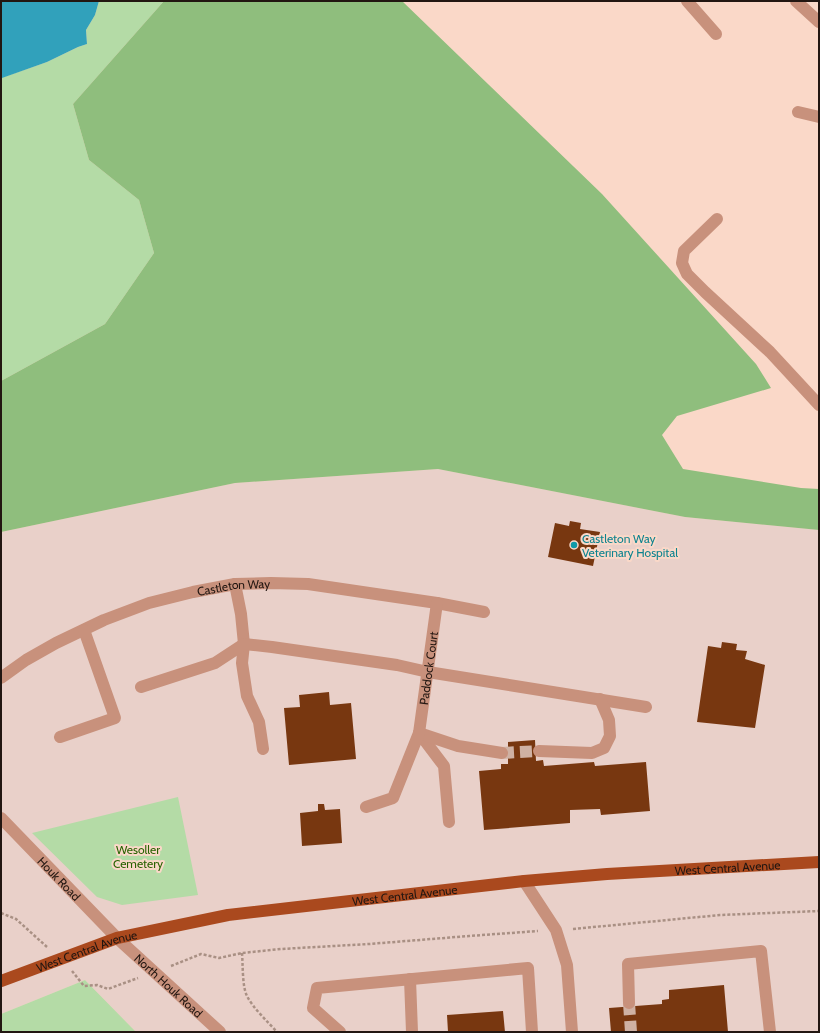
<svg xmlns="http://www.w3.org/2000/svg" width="820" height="1033" font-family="Cabin,sans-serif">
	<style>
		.commercial { fill: #e9d0c9 }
		.green { fill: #b4dba6 }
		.forest { fill: #8fbe7d }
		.water { fill: #31a1bb }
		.building { fill: #783710 }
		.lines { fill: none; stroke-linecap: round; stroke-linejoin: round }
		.minor-tunnel { stroke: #cfb1a3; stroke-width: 12; stroke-dasharray: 12 6; stroke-linecap: butt }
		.path { stroke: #a99084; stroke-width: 2.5; stroke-dasharray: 3 2; stroke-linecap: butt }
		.minor { stroke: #c8917c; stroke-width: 12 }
		.major { stroke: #aa491e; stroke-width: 12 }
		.culture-dot { fill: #0f9aa8; stroke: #fad8c8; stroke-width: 1.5 }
		.labels { text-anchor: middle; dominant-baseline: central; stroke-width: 4; stroke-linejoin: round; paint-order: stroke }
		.culture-label { font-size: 12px; fill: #0d838f; stroke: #fad8c8; text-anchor: start }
		.street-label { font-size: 12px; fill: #221611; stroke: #fad8c8 }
		.park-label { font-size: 12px; fill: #276201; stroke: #fad8c8 }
	</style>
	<rect width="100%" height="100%" fill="#fad8c8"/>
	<path class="commercial" d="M438,469L685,517L819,530V1032H136L85,980L1,1014V532L235,483Z"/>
	<path class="green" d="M99,1H164L73,104L89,160L139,200L154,253L105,324L1,381V78L47,62L78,47L87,44L86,30L95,15Z
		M178,797L198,895L122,905L97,897L32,833Z
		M85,980L136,1032H1V1014Z"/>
	<path class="forest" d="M164,1H402L602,194L756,364L771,388L677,416L662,435L683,469L801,488L819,489V530L685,517L438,469L235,483L1,532V381L105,324L154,253L139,200L89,160L73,104Z"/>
	<path class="water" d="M1,1H99L95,15L86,30L87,44L78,47L47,62L2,78Z"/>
	<path class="building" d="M570,521L581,523L580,529L600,532L593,566L548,557L555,523L569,526Z
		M722,642L737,644L736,650L747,651L745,659L765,665L755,728L697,722L708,646L721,648Z
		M329,692L330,705L351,703L356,759L289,765L284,708L300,707L299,695Z
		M535,740L536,761L543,760L544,766L594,762L595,766L646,762L650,811L601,815L600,809L570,810V823L484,830L479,771L501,769V764H508V742Z
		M318,804H324L325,810L340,809L342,843L302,846L300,813L318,811Z
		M724,985L728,1032H611L609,1008L662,1004V1000L669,999V990Z
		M503,1011L505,1032H448L447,1015Z"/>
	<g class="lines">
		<path class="minor-tunnel" d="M502,753L539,751
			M629,1003L631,1032"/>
		<path class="path" d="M1,913L16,919L47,947
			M573,929L720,915L819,911
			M242,953C243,964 242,986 247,996C253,1008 268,1022 277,1032
			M171,966L201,954L219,958L242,953L281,949L369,944L469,936L538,931
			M72,971L84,986L97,985L108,989L138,978"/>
		<g class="minor">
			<path d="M687,1L716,34"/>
			<path d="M796,1L819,22"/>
			<path d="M798,112L819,117"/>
			<path d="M717,219L684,251L682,263L687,274L705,292L770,352L819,405"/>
			<path d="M235,584L241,614L244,644L242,663L247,696L259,722L263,749"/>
			<path id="s1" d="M1,678L26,660L56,643L104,620L149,603L193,592L235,584L271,583L308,584L437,603L484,612"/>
			<path d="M141,687L215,663L244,644L272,647L397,665L428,672L646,707"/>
			<path d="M419,733L444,766L449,822"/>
			<path d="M419,733L458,746L502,753"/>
			<path d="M60,737L115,718L84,630"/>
			<path d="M539,751L592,753L604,748L610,736L609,720L600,699"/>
			<path id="s2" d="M366,807L393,798L419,733L437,603"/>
			<path id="s3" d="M1,818L117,938L220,1032"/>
			<path d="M524,881L556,930L567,965L572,1032"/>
			<path d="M410,979L412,1032"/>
			<path d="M629,1003L628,964L761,951L770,1032"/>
			<path d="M340,1032L313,1008L317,988L528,968L532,1032"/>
		</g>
		<path class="major" id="s4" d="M1,981L117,938L228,915L524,881L607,874L819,862"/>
	</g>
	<circle class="culture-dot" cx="574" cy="545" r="4"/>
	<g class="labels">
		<g class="culture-label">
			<text x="582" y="538">Castleton Way<tspan x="582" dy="14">Veterinary Hospital</tspan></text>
		</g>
		<g class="street-label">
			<text stroke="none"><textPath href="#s1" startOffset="253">Castleton Way</textPath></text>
			<text stroke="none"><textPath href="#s2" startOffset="164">Paddock Court</textPath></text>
			<text stroke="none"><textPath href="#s4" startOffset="739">West Central Avenue</textPath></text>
			<text stroke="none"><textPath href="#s3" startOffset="84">Houk Road</textPath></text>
			<text stroke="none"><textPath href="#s4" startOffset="415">West Central Avenue</textPath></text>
			<text stroke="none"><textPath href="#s4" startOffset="91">West Central Avenue</textPath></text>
			<text stroke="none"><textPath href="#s3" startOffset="237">North Houk Road</textPath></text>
		</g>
		<g class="park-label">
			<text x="138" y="849">Wesoller<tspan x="138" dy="14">Cemetery</tspan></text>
		</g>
	</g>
	<rect width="820" height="1033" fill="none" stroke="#221611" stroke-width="4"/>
</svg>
